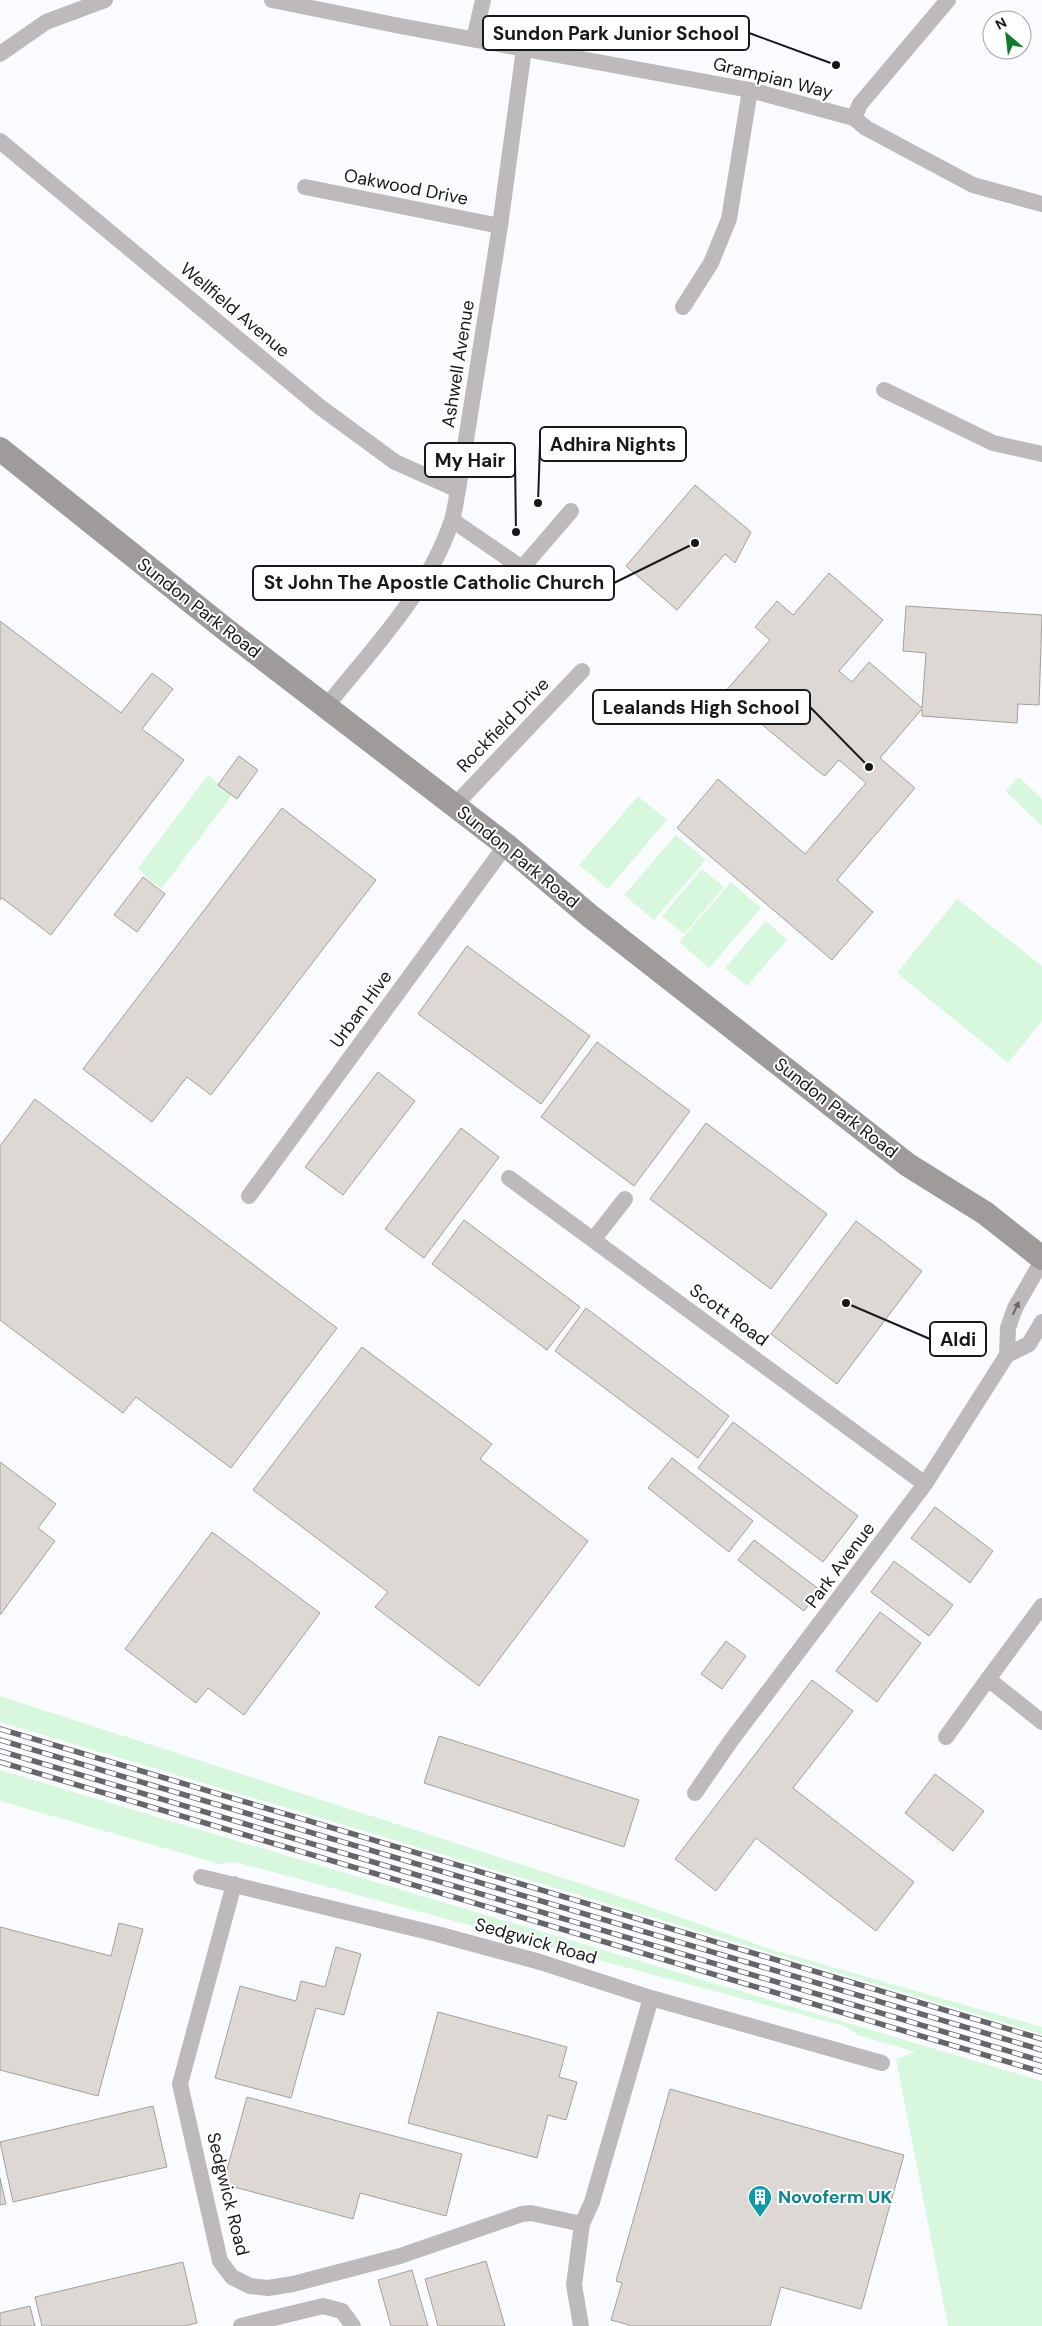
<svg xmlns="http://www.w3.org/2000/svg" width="1042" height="2326" font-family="'DM Sans',sans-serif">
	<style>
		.green { fill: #d7f8dd }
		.building { fill: #ded8d4; stroke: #a49f9b }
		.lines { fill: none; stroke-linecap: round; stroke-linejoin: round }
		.street { stroke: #bebabb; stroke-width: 16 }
		.secondary { stroke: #a09b9b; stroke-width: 24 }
		.rail-casing { stroke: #646669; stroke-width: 5.5 }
		.rail { stroke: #fff; stroke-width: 4; stroke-dasharray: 11; stroke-linecap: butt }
		.oneway { fill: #6a696a }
		.labels { text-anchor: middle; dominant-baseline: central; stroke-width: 4; stroke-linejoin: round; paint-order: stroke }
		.street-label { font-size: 18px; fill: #16181a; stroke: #fff }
		.culture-label { font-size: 18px; font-weight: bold; fill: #0d838f; stroke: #fff; text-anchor: start }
		.leader { fill: none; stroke: #16181a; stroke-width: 2 }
		.callout-dot { fill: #16181a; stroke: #fff; stroke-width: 2 }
		.callout { fill: #fff; stroke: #16181a; stroke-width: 2 }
		.callout-label { font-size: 19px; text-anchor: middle; font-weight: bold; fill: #16181a }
	</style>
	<rect width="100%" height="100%" fill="#f9fbff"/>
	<path class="green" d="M208,775L232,795L162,888L151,882L138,868Z
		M1019,777L1042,799V826L1005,791Z
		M638,796L667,820L608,889L579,865Z
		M676,835L706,860L654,920L624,895Z
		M702,869L724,887L684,934L662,916Z
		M731,882L761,908L709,968L679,942Z
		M957,899L1042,966V1021L1008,1063L897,973Z
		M766,921L787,940L747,986L725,968Z
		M0,1696L613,1894L773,1950L1042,2027V2034L0,1722Z
		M0,1770L1042,2081V2326H948L896,2059L915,2052L858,2035L844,2026L235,1862L220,1864L0,1801Z"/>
	<path class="building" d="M695,485L751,532L735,563L725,554L677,610L626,566Z
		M829,573L883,620L839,671L852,682L869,662L922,708L926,653L903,651L906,606L1042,615L1039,705L1018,704L1017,723L922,716V709L880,758L915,788L837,880L873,912L832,960L677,828L718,779L805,854L866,783L839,760L825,776L819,772L724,693L770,640L755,627L777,601L793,615Z
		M0,621L121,713L152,673L173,689L142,729L184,760L51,935L2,898L0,900Z
		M239,756L258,770L237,799L218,785Z
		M282,808L376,880L211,1095L187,1077L152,1122L83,1069Z
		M143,877L165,894L137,932L114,915Z
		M467,946L590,1036L541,1104L418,1014Z
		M597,1042L690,1111L634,1186L541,1117Z
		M378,1072L415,1101L343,1195L305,1167Z
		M35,1099L337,1328L231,1468L136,1397L123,1413L0,1320V1146Z
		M706,1123L827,1214L771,1289L650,1199Z
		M461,1128L499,1157L424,1258L385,1229Z
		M464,1220L580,1307L547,1350L432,1264Z
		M856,1221L922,1271L837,1384L771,1334Z
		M586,1308L729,1416L698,1458L555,1351Z
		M362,1347L492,1444L480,1459L588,1541L479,1686L375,1607L388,1592L253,1490Z
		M733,1422L858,1516L823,1562L698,1468Z
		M672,1458L753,1521L729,1552L648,1488Z
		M0,1462L56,1504L38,1528L55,1541L0,1615Z
		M935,1507L993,1551L970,1583L911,1538Z
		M212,1532L320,1613L244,1715L208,1688L196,1703L125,1649Z
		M754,1540L820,1590L804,1611L738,1560Z
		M894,1561L953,1605L929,1636L871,1592Z
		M880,1612L921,1643L877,1702L836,1671Z
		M726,1641L746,1656L722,1689L701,1674Z
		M812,1680L853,1711L793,1788L914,1882L876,1931L756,1838L716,1891L675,1859Z
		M439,1736L639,1800L624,1847L424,1783Z
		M935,1774L984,1811L953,1851L905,1813Z
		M119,1923L143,1929L98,2096L0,2070V1927L111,1956Z
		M336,1947L361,1954L344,2015L316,2008L291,2098L215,2078L240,1986L296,2001L301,1981L325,1987Z
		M438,2012L567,2047L559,2077L577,2082L566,2120L548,2115L537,2158L408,2123Z
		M670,2089L904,2155L861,2309L781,2287L770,2326H633L611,2320L622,2283L616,2281Z
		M247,2097L462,2154L446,2216L360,2193L353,2219L223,2184Z
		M153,2106L167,2167L13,2202L0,2142Z
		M0,2178L6,2204L0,2205Z
		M486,2261L505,2326H438L425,2279Z
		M183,2262L197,2323L184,2326H42L35,2297Z
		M412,2270L428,2326H391L378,2280Z
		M30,2306L35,2326H0V2313Z"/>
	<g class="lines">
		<path class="street" d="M272,0L400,26L750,90L854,118L866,128L973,185L1042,204
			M474,39L483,0
			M0,54L46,22L105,0
			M854,118L860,104L948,0
			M0,141L320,407L395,462L458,490
			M305,187L500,226
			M683,307L711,263L729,219L750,90
			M884,390L993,443L1042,454
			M452,520L522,568L571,511
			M326,707C371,650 429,591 452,520C455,510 456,500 458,490L500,226L524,49
			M454,806L582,671
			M509,1178L925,1484
			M249,1196L506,845
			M593,1240L625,1199
			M1007,1355L1008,1328L1015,1308L1042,1261
			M1042,1606L988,1679L1042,1722
			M946,1737L988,1679
			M695,1793L730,1742L925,1484L1007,1355L1029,1344L1042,1322
			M201,1877L437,1934L540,1962L651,1998
			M234,1884L180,2084L220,2261L232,2277L250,2286L268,2288L293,2284L400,2256L522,2214L531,2213L582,2224
			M241,2326L323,2306L342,2311L353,2326
			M581,2326L574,2285L582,2224L592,2202L651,1998L882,2063"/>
		<path class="secondary" d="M0,449L225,629L506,845L590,916L908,1165L985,1213L1042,1258"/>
		<g class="rail-casing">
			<path id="rail" d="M0,1729L1042,2039
				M0,1740L1042,2050
				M0,1751L1042,2061
				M0,1762L1042,2072"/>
		</g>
		<use href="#rail" class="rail"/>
	</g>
	<defs><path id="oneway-solid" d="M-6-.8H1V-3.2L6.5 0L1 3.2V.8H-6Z" transform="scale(1.25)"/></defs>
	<use class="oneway" href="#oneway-solid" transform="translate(1016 1308) rotate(-65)"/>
	<defs>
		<g id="building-pin" transform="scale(1.25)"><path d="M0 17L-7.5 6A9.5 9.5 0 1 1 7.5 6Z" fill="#0f9aa8" stroke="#fff"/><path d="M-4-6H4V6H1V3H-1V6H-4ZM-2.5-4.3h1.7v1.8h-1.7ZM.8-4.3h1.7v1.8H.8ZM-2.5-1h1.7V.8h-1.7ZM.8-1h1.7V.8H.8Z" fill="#fff"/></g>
	</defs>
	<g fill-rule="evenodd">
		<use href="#building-pin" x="760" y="2197"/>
	</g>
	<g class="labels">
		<g class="street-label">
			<text transform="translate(773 78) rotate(14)">Grampian Way</text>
			<text transform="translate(406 187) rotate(11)">Oakwood Drive</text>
			<text transform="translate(235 310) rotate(40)">Wellfield Avenue</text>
			<text transform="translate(458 364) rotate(-81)">Ashwell Avenue</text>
			<text transform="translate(199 608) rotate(38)">Sundon Park Road</text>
			<text transform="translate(503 725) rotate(-46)">Rockfield Drive</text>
			<text transform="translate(518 857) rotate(39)">Sundon Park Road</text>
			<text transform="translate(361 1009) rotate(-54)">Urban Hive</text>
			<text transform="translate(836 1108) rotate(38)">Sundon Park Road</text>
			<text transform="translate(729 1315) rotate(36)">Scott Road</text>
			<text transform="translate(840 1565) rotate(-53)">Park Avenue</text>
			<text transform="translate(536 1941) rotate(16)">Sedgwick Road</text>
			<text transform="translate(228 2194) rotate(76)">Sedgwick Road</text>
		</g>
		<g class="culture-label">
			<text x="778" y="2197">Novoferm UK</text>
		</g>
	</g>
	<path class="leader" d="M836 65L749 33M538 503L540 444M516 532L515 460M695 543L614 583M869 767L810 707M846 1303L930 1339"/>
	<g class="callout-dot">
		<circle cx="836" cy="65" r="5"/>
		<circle cx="538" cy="503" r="5"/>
		<circle cx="516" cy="532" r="5"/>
		<circle cx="695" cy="543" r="5"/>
		<circle cx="869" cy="767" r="5"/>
		<circle cx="846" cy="1303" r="5"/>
	</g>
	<g class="callout">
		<rect x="483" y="16" width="266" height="34" rx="5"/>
		<rect x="540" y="427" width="146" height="34" rx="5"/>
		<rect x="425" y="443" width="90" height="34" rx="5"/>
		<rect x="253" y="566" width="361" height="34" rx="5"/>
		<rect x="593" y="690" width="217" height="34" rx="5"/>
		<rect x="930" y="1322" width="56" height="34" rx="5"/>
	</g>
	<g class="callout-label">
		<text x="616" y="40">Sundon Park Junior School</text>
		<text x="613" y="451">Adhira Nights</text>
		<text x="470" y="467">My Hair</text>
		<text x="434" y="589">St John The Apostle Catholic Church</text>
		<text x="701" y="714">Lealands High School</text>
		<text x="958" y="1346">Aldi</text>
	</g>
	<g transform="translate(1007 35) rotate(332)"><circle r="24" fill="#ffffff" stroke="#a2a3a3"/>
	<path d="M0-4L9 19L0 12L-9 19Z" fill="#127a2d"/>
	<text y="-8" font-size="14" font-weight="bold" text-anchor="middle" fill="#16181a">N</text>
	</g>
</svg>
